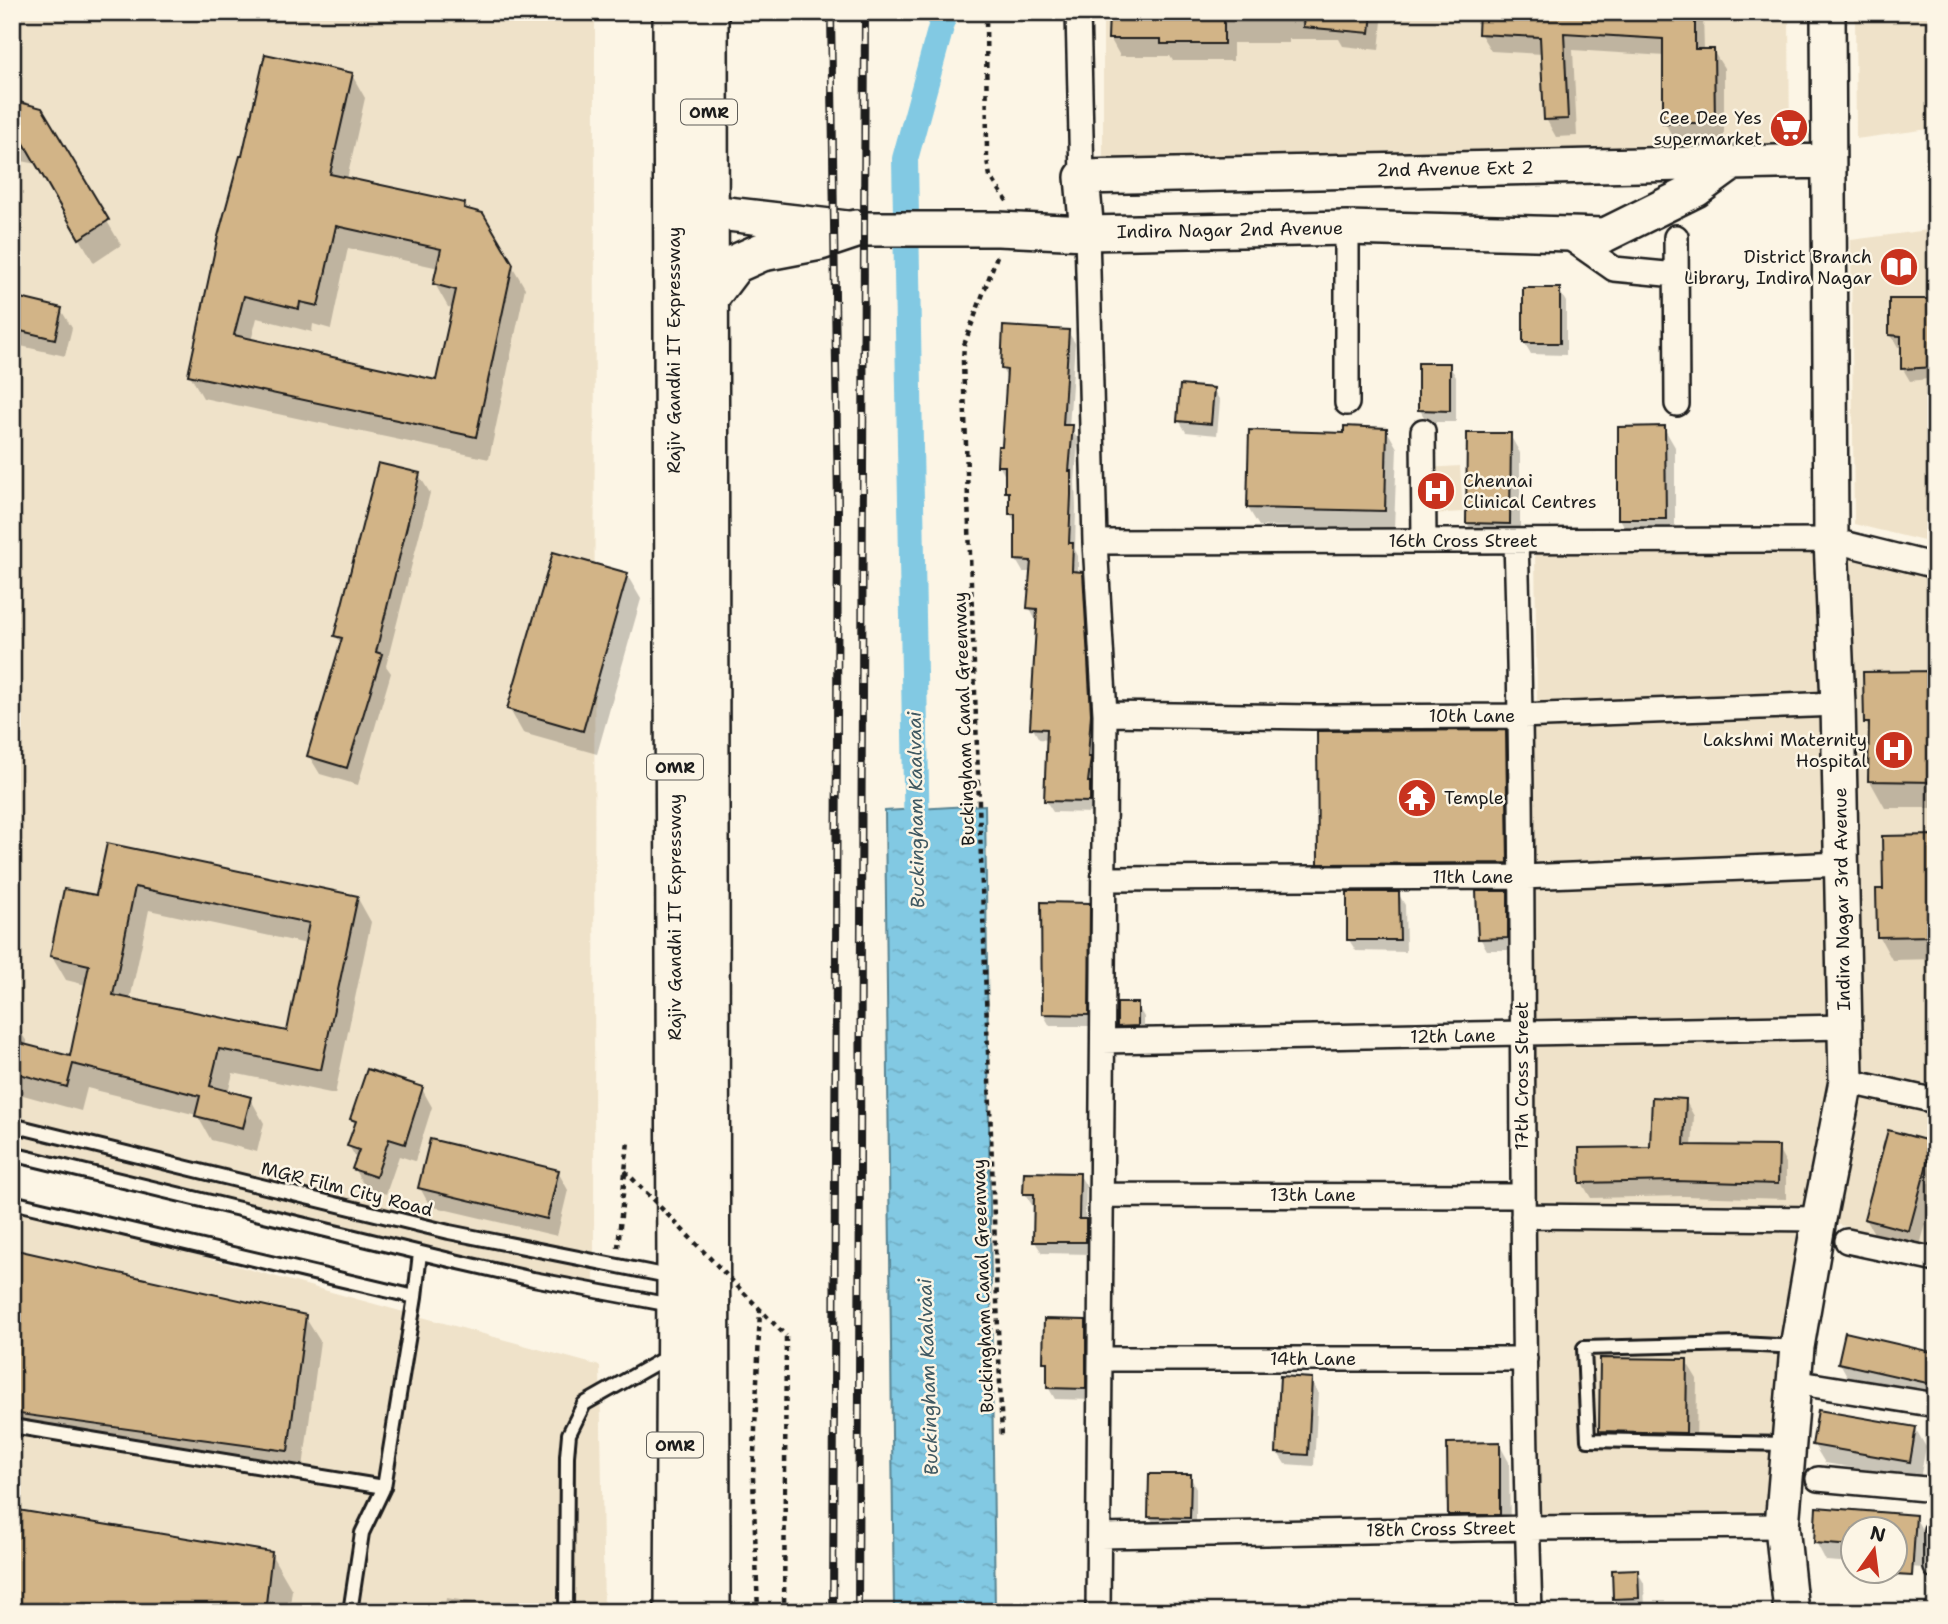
<svg xmlns="http://www.w3.org/2000/svg" width="1948" height="1624" font-family="'Shantell Sans',sans-serif">
	<style>
		.built { fill: #efe2c9 }
		.water { fill: url(#water-ripples); stroke: #598493; stroke-width: 2 }
		.shadow { fill: #0003; fill-rule: evenodd }
		.lines { fill: none; stroke-linecap: round; stroke-linejoin: round }
		.canal { stroke: #82c9e3; stroke-width: 26 }
		.building { fill: #d2b487; stroke: #1c1c1c; stroke-width: 2; fill-rule: evenodd }
		.lane-casing { stroke: #1c1c1c; stroke-width: 18 }
		.street-casing { stroke: #1c1c1c; stroke-width: 28 }
		.secondary-casing { stroke: #1c1c1c; stroke-width: 38 }
		.primary-casing { stroke: #1c1c1c; stroke-width: 42 }
		.path { stroke: #1c1c1c; stroke-width: 4.5; stroke-dasharray: 5 5; stroke-linecap: butt }
		.lane { stroke: #fcf5e5; stroke-width: 12 }
		.street { stroke: #fcf5e5; stroke-width: 23 }
		.secondary { stroke: #fcf5e5; stroke-width: 33 }
		.primary { stroke: #fcf5e5; stroke-width: 37 }
		.rail-casing { stroke: #1c1c1c; stroke-width: 8 }
		.rail { stroke: #fcf5e5; stroke-width: 5; stroke-dasharray: 16; stroke-linecap: butt }
		.path-bridge { stroke: #1c1c1c; stroke-width: 4.5; stroke-dasharray: 5 5; stroke-linecap: butt }
		.labels { text-anchor: middle; dominant-baseline: central; stroke-width: 5; stroke-linejoin: round; paint-order: stroke }
		.shield { fill: #fcf5e5; stroke: #5f5d58; stroke-width: 2 }
		.shield-label { font-size: 16px; font-weight: bold; fill: #1c1c1c }
		.poi-label { font-size: 18px; fill: #1c1c1c; stroke: #fcf5e5; text-anchor: end }
		.street-label { font-size: 18px; fill: #1c1c1c; stroke: #fcf5e5 }
		.water-label { font-size: 19px; font-style: italic; fill: #405962; stroke: #fcf5e5 }
	</style>
	<defs>
		<pattern id="water-ripples" width="26" height="14" patternUnits="userSpaceOnUse" patternTransform="scale(1.75)"><rect width="26" height="14" fill="#82c9e3"/><path d="M2 4q2-2 4 0t4 0M15 11q2-2 4 0t4 0" fill="none" stroke="#70acc2"/></pattern>
	</defs>
	<rect width="100%" height="100%" fill="#fcf5e5"/>
	<filter id="ink" filterUnits="userSpaceOnUse"><feTurbulence type="fractalNoise" baseFrequency=".0143" numOctaves="2"/><feDisplacementMap in="SourceGraphic" scale="14" xChannelSelector="R" yChannelSelector="G"/><feConvolveMatrix kernelMatrix="1 2 1 2 8 2 1 2 1" color-interpolation-filters="sRGB"/></filter>
	<g filter="url(#ink)">
		<path class="built" d="M12,12H595L594,1297L12,1145Z
			M1103,12H1789L1790,151L1103,166Z
			M1855,12H1936V128L1856,139Z
			M1936,229V544L1854,524L1851,240Z
			M1460,466L1463,512L1413,515L1410,469Z
			M1816,546L1819,695L1537,706L1535,551Z
			M1840,548L1936,570V1090L1851,1071Z
			M1833,707L1836,862L1528,874L1523,719Z
			M1842,864L1846,1080L1936,1101V1252L1819,1219L1782,1526L1527,1528L1522,877Z
			M12,1204L600,1366L604,1612H12Z"/>
		<path class="water" d="M985,805L995,1612H894L885,811Z"/>
		<path class="shadow" d="M1111,12H1383L1379,50L1343,46L1339,39H1289V43H1233V61H1173L1170,56H1120L1110,38Z
			M1481,12H1703L1704,51H1713L1724,68V140L1675,141L1665,123V56L1573,50L1577,136L1556,137L1546,119L1542,54L1491,51L1480,33Z
			M1929,12H1936V29L1929,17Z
			M352,75L365,98L347,179L464,204L468,211L482,214L525,288L489,459L203,398L190,375ZM348,248L439,268L435,284L448,307L453,308L438,382L251,341L257,318L312,332L313,324L331,329Z
			M12,101L41,109L121,245L94,263L37,164L12,159Z
			M1559,290L1566,302V355L1531,354L1524,342Z
			M12,298L61,310L72,328L65,356L12,344Z
			M1936,301V398L1928,379L1910,381L1903,369V347H1898L1891,335Z
			M1068,332L1075,343L1069,427L1078,439L1075,482L1076,508L1075,550L1078,556V573H1082L1088,585L1097,727L1096,813L1053,812L1046,801L1048,740L1039,739L1032,727L1038,619H1035L1029,607L1031,572H1023L1016,560V524L1010,513L1011,499L1006,491V478L999,465L1004,448L1008,380L1002,369Z
			M1449,365L1456,377V422H1427L1420,410Z
			M1213,389L1220,401L1217,435L1186,432L1179,420Z
			M1664,428L1675,447V537H1631L1620,519Z
			M1386,429L1397,448L1394,529L1259,526L1248,508L1346,435Z
			M1510,435L1520,453V541H1478L1467,523Z
			M419,475L430,493L386,666L391,673L358,785L320,774L309,756L342,645L336,636Z
			M627,575L641,599L597,754L523,733L509,708Z
			M1936,673V808H1885L1870,781V731L1866,723Z
			M1505,732L1519,756L1520,886L1333,887L1320,864Z
			M1936,837V959L1892,960L1879,936Z
			M108,845L357,897L371,922L335,1094L233,1073L228,1093L250,1098L264,1123L257,1152L211,1140L197,1115L87,1088L81,1111L12,1092V1018L27,1042L26,1046L71,1058L86,985L66,980L52,956L97,897ZM149,910L307,944L288,1033L130,1000Z
			M1398,893L1405,905L1406,952L1356,951L1349,940Z
			M1507,893L1514,905V950H1487L1480,938Z
			M1089,905L1095,917V1026H1050L1043,1014Z
			M1137,1005L1144,1017V1038H1125L1118,1026Z
			M422,1089L432,1107L415,1161L399,1156L386,1194L365,1187L354,1169L357,1160L349,1146L356,1126L352,1119Z
			M1685,1100L1694,1116L1692,1147L1778,1148L1786,1163V1199L1684,1196L1591,1198L1582,1183L1651,1148Z
			M1932,1144L1936,1150V1188L1919,1249L1876,1237L1866,1219Z
			M558,1172L568,1190L557,1236L430,1206L420,1188Z
			M1079,1174L1086,1186L1085,1221L1092,1232V1254L1042,1253L1035,1242V1205H1032L1025,1194Z
			M12,1251L305,1317L320,1341L302,1475L12,1435Z
			M1085,1321L1092,1333V1400L1055,1399L1048,1387L1049,1369L1045,1362Z
			M1936,1354V1400L1850,1381L1840,1363Z
			M1686,1361L1697,1379L1696,1451L1611,1449L1600,1431Z
			M1311,1380L1318,1392L1314,1466L1285,1464L1278,1453Z
			M1915,1428L1926,1447L1920,1479L1825,1463L1814,1445Z
			M1499,1444L1509,1462L1510,1532L1460,1533L1450,1515Z
			M1190,1476L1196,1488V1529H1157L1150,1517Z
			M1818,1509L1915,1517L1925,1535L1923,1568L1896,1566V1530H1854V1563L1826,1561L1816,1542Z
			M271,1554L292,1590L289,1612H12Z
			M1637,1571L1644,1583L1645,1610H1621L1614,1599Z
			M446,1598L543,1612H444Z"/>
		<g class="lines">
			<path class="canal" d="M917,845L905,159L945,12"/>
		</g>
		<path class="building" d="M1109,12H1224V44H1161V39H1108Z
			M1304,12H1372L1370,33L1303,27Z
			M1479,12H1695V49H1714L1715,123H1663V39L1564,33L1568,119L1544,120L1540,37L1478,34Z
			M265,54L353,73L330,174L465,203L464,208L483,213L513,264L476,437L188,375L217,240L240,156H242ZM336,226L441,249L433,284L456,290L436,380L234,335L244,296L299,309L300,302L318,306Z
			M12,100L42,108L109,220L79,239L22,140L12,138Z
			M1523,288H1560V343H1523Z
			M12,296L62,308L55,339L12,329Z
			M1889,299H1936V367L1901,369V336L1889,335Z
			M1003,326L1069,330L1063,425H1073L1069,471H1071V495L1069,543H1073L1072,571L1083,572L1091,714L1088,757H1091L1088,782H1090V802L1044,801L1047,729L1030,728L1037,609L1027,608L1031,561L1015,560V514H1009V492H1005V466H997L998,446H1002L1007,370L1001,369Z
			M1418,363H1450V411L1418,410Z
			M1180,385L1214,388L1211,424L1177,421Z
			M1344,426L1387,428L1385,511L1247,508L1249,430L1344,433Z
			M1665,426L1666,519H1618V427Z
			M1467,433H1511L1510,524L1466,523Z
			M378,463L420,473L376,652L382,654L347,768L307,756L342,638L334,636Z
			M553,552L628,573L583,731L507,709Z
			M1936,671V782L1868,781L1869,723H1864L1863,672Z
			M1506,730L1508,863L1318,864L1317,731Z
			M1936,835V936L1877,937L1876,889H1883L1882,836Z
			M107,843L358,896L321,1070L219,1049L210,1086L251,1097L243,1128L195,1116L200,1096L73,1064L67,1087L12,1072V1041L70,1056L89,965L50,956L64,889L96,895ZM135,887L309,923L287,1031L113,995Z
			M1476,891H1508V938L1478,939Z
			M1347,892H1399L1400,940H1347Z
			M1041,902L1090,903L1089,1015L1042,1014Z
			M1117,1003H1138V1026L1117,1027Z
			M367,1069L423,1087L405,1144L389,1139L376,1177L352,1169L359,1150L347,1146L356,1121L350,1119Z
			M1652,1097L1686,1099L1684,1145L1779,1146L1778,1184L1674,1181L1580,1183L1579,1148L1650,1147Z
			M1888,1130L1933,1142L1909,1231L1864,1219Z
			M430,1139L559,1170L547,1219L418,1188Z
			M1024,1172L1080,1173L1079,1219H1086V1242H1033L1034,1194H1023Z
			M12,1249L306,1315L288,1451L12,1413Z
			M1044,1319L1086,1320V1389L1047,1388V1362H1043Z
			M1845,1332L1936,1353V1385L1838,1363Z
			M1600,1358L1687,1359L1686,1433L1599,1431Z
			M1280,1376L1312,1378L1308,1455L1276,1453Z
			M1818,1410L1916,1427L1910,1462L1812,1445Z
			M1500,1442V1515H1448L1447,1443Z
			M1149,1474H1191L1190,1518L1148,1517Z
			M1816,1507L1916,1515L1912,1576L1895,1575V1530H1853V1546L1814,1543Z
			M12,1509L272,1552L265,1612H12Z
			M1638,1569L1639,1598L1613,1599L1612,1570Z"/>
		<g class="lines">
			<g class="lane-casing">
				<path id="lane" d="M12,1125L449,1232L673,1277
					M12,1154L450,1260L533,1279L671,1305
					M12,1202L415,1297
					M12,1426L384,1487
					M1786,1444L1588,1440L1584,1348L1740,1344L1797,1347
					M350,1612L362,1533L384,1487L415,1297L420,1253
					M566,1612L567,1456L569,1434L584,1404L672,1354"/>
			</g>
			<g class="street-casing">
				<path id="street" d="M1078,12L1082,177
					M1347,228V403
					M1087,233L1095,542L1105,714L1098,1612
					M1564,234L1614,269L1676,275
					M1676,237L1677,404
					M1423,431L1424,541
					M1516,541C1527,898 1518,1255 1530,1612
					M1095,542L1831,540L1936,566
					M1105,714L1313,717L1518,716L1838,704
					M1104,879L1522,877L1842,864
					M1103,1041L1845,1027
					M1846,1081L1936,1101
					M1102,1195L1523,1196
					M1523,1216L1819,1219
					M1847,1241L1936,1260
					M1101,1359H1525
					M1794,1382L1936,1405
					M1818,1479L1936,1490
					M1936,1531V1567
					M1100,1536L1527,1528L1782,1526"/>
			</g>
			<g class="secondary-casing">
				<path id="secondary" d="M681,211L710,212L856,229H998L1087,233L1347,228L1605,235L1696,190L1733,163
					M1087,233L1082,177L1828,161
					M1791,1612L1782,1526L1797,1347L1819,1219L1846,1081L1838,704L1831,540L1828,12"/>
			</g>
			<g class="primary-casing">
				<path id="primary" d="M672,12L676,1278L674,1612
					M709,12L711,1612
					M710,297L735,264L762,252L820,241L856,229"/>
			</g>
			<path class="path" d="M986,12L987,160L990,176L1007,201
				M997,256L964,345L963,361L1002,1439
				M618,1248L628,1140
				M758,1612L753,1478L760,1309
				M784,1612L786,1336"/>
			<use href="#lane" class="lane"/>
			<use href="#street" class="street"/>
			<use href="#secondary" class="secondary"/>
			<use href="#primary" class="primary"/>
			<g class="rail-casing">
				<path id="rail" d="M831,12L838,507L833,1612
					M858,1612L865,12"/>
			</g>
			<use href="#rail" class="rail"/>
			<path class="path-bridge" d="M625,1171L786,1336"/>
		</g>
	</g>
	<defs>
		<g id="supermarket-disc" transform="scale(2.0125)"><circle r="9.5" fill="#c8321e" stroke="#fcf5e5"/><path d="M-6-5.5h2.5l.6 2H6L4.5 2H-2.5L-4.4-4H-6ZM-1.5 3.2a1.3 1.3 0 1 0 .1 0ZM3 3.2a1.3 1.3 0 1 0 .1 0Z" fill="#fff"/></g>
		<g id="library-disc" transform="scale(2.0125)"><circle r="9.5" fill="#c8321e" stroke="#fcf5e5"/><path d="M-6-4Q-3-5.5-.7-3.5V5Q-3 3-6 4ZM6-4Q3-5.5 .7-3.5V5Q3 3 6 4Z" fill="#fff"/></g>
		<g id="hospital-disc" transform="scale(2.0125)"><circle r="9.5" fill="#c8321e" stroke="#fcf5e5"/><path d="M-5-5h3v3.5h4V-5h3V5h-3V1.5h-4V5h-3Z" fill="#fff"/></g>
		<g id="temple-disc" transform="scale(2.0125)"><circle r="9.5" fill="#c8321e" stroke="#fcf5e5"/><path d="M0-6L5-2H3V0L6.5 2.5H4V6H1.5V3h-3V6H-4V2.5H-6.5L-3 0V-2H-5Z" fill="#fff"/></g>
	</defs>
	<g fill-rule="evenodd">
		<use href="#supermarket-disc" x="1789" y="128"/>
		<use href="#library-disc" x="1899" y="267"/>
		<use href="#hospital-disc" x="1436" y="491"/>
		<use href="#hospital-disc" x="1894" y="750"/>
		<use href="#temple-disc" x="1417" y="798"/>
	</g>
	<g class="labels">
		<g class="shield">
			<rect x="681" y="99.5" width="56" height="25" rx="5"/>
			<rect x="647" y="754.5" width="56" height="25" rx="5"/>
			<rect x="647" y="1432.5" width="56" height="25" rx="5"/>
		</g>
		<g class="shield-label">
			<text x="709" y="112">OMR</text>
			<text x="675" y="767">OMR</text>
			<text x="675" y="1445">OMR</text>
		</g>
		<g class="poi-label">
			<text x="1762" y="118">Cee Dee Yes<tspan x="1762" dy="21">supermarket</tspan></text>
			<text x="1872" y="257">District Branch<tspan x="1872" dy="21">Library, Indira Nagar</tspan></text>
			<text x="1463" y="481" text-anchor="start">Chennai<tspan x="1463" dy="21">Clinical Centres</tspan></text>
			<text x="1867" y="740">Lakshmi Maternity<tspan x="1867" dy="21">Hospital</tspan></text>
			<text x="1444" y="798" text-anchor="start">Temple</text>
		</g>
		<g class="street-label">
			<text transform="translate(1455 169) rotate(-1)">2nd Avenue Ext 2</text>
			<text transform="translate(1230 230) rotate(-1)">Indira Nagar 2nd Avenue</text>
			<text transform="translate(674 350) rotate(-90)">Rajiv Gandhi IT Expressway</text>
			<text x="1463" y="541">16th Cross Street</text>
			<text x="1472" y="716">10th Lane</text>
			<text transform="translate(964 719) rotate(-92)">Buckingham Canal Greenway</text>
			<text x="1473" y="877">11th Lane</text>
			<text transform="translate(1842 899) rotate(-91)">Indira Nagar 3rd Avenue</text>
			<text transform="translate(675 917) rotate(-90)">Rajiv Gandhi IT Expressway</text>
			<text transform="translate(1453 1036) rotate(-1)">12th Lane</text>
			<text transform="translate(1522 1076) rotate(-90)">17th Cross Street</text>
			<text transform="translate(347 1189) rotate(14)">MGR Film City Road</text>
			<text x="1313" y="1195">13th Lane</text>
			<text transform="translate(983 1286) rotate(-92)">Buckingham Canal Greenway</text>
			<text x="1313" y="1359">14th Lane</text>
			<text transform="translate(1441 1529) rotate(-1)">18th Cross Street</text>
		</g>
		<g class="water-label">
			<text transform="translate(916 810) rotate(-91)">Buckingham Kaalvaai</text>
			<text transform="translate(928 1377) rotate(-92)">Buckingham Kaalvaai</text>
		</g>
	</g>
	<rect width="1948" height="1624" fill="none" stroke="#fcf5e5" stroke-width="42"/>
	<rect x="21" y="21" width="1906" height="1582" fill="none" stroke="#1c1c1c" stroke-width="2.5" filter="url(#ink)"/>
	<g transform="translate(1874 1550) rotate(14)"><circle r="33" fill="#fcf5e5" stroke="#a29e95" stroke-width="2"/>
	<path d="M0-5L12 26L0 18L-12 26Z" fill="#c8321e"/>
	<text y="-10" font-size="19" font-weight="bold" text-anchor="middle" fill="#1c1c1c">N</text>
	</g>
</svg>
